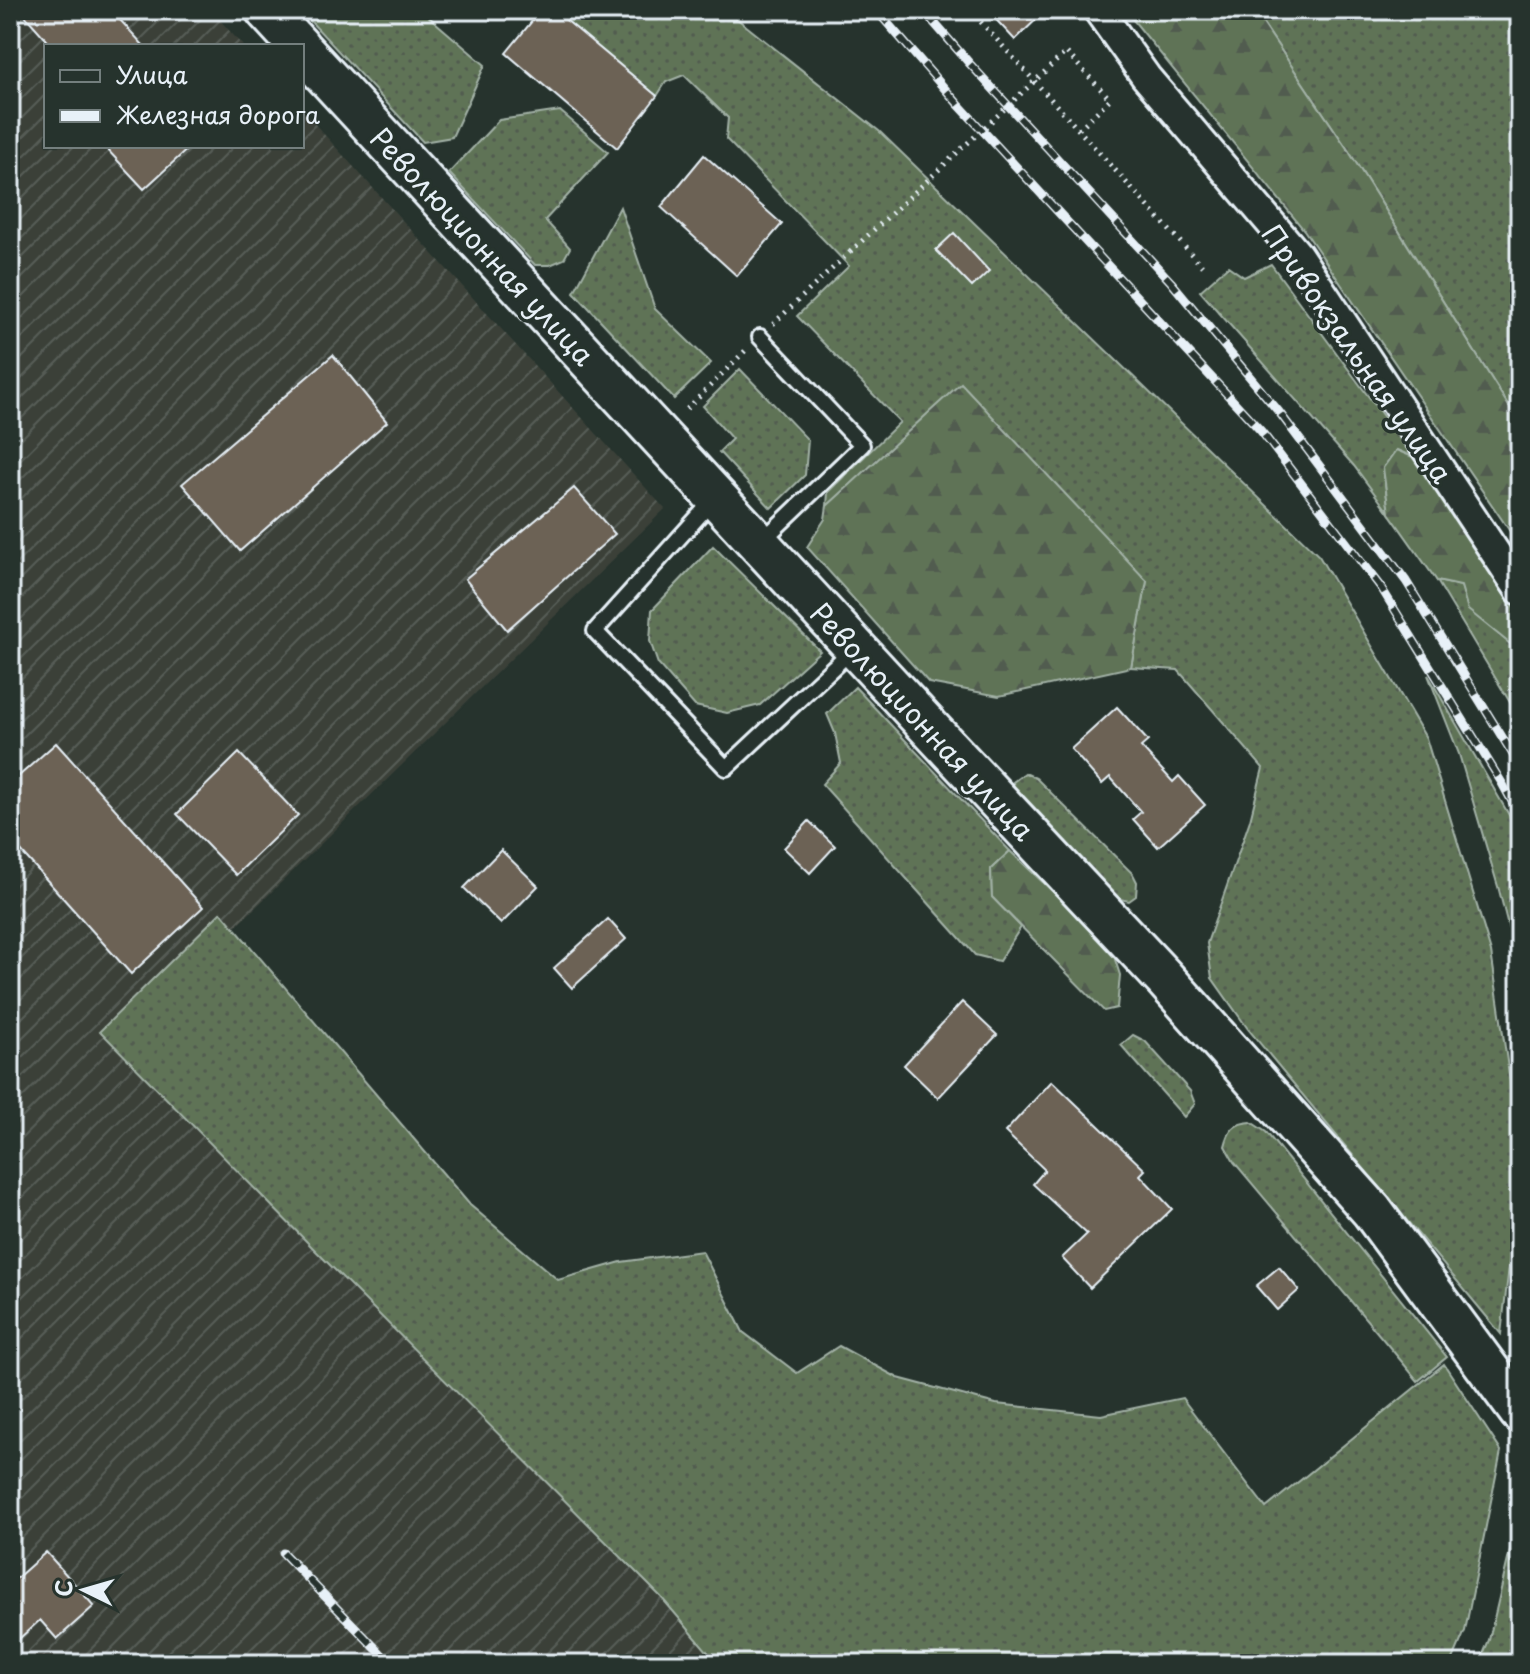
<svg xmlns="http://www.w3.org/2000/svg" width="1530" height="1674" font-family="'Playpen Sans',sans-serif">
	<style>
		.industrial { fill: url(#industrial-furrows) }
		.grass { fill: url(#grass-dots); stroke: #a3b2a7; stroke-width: 2 }
		.forest { fill: url(#forest-firs); stroke: #a3b2a7; stroke-width: 2 }
		.building { fill: #6c6255; stroke: #e8f1f8; stroke-width: 2 }
		.lines { fill: none; stroke-linecap: round; stroke-linejoin: round }
		.lane-casing { stroke: #e8f1f8; stroke-width: 20 }
		.street-casing { stroke: #e8f1f8; stroke-width: 34 }
		.secondary-casing { stroke: #e8f1f8; stroke-width: 46 }
		.path { stroke: #e8f1f8; stroke-width: 5; stroke-dasharray: 2 6; stroke-linecap: butt }
		.lane { stroke: #26332d; stroke-width: 14 }
		.street { stroke: #26332d; stroke-width: 28 }
		.secondary { stroke: #26332d; stroke-width: 40 }
		.rail-casing { stroke: #e8f1f8; stroke-width: 9 }
		.rail { stroke: #26332d; stroke-width: 6; stroke-dasharray: 18; stroke-linecap: butt }
		.path-bridge { stroke: #e8f1f8; stroke-width: 5; stroke-dasharray: 2 6; stroke-linecap: butt }
		.labels { text-anchor: middle; dominant-baseline: central; stroke-width: 7; stroke-linejoin: round; paint-order: stroke }
		.street-label { font-size: 28px; fill: #e8f1f8; stroke: #26332d }
	</style>
	<defs>
		<pattern id="industrial-furrows" width="10" height="10" patternUnits="userSpaceOnUse" patternTransform="scale(2)"><rect width="10" height="10" fill="#3b4139"/><path d="M-1 1l2-2M0 10L10 0M9 11l2-2" fill="none" stroke="#575d56"/></pattern>
		<pattern id="grass-dots" width="8" height="8" patternUnits="userSpaceOnUse" patternTransform="scale(2)"><rect width="8" height="8" fill="#5e7356"/><path d="M2 2h.1M6 6h.1" fill="none" stroke="#515b4f" stroke-width="1.8" stroke-linecap="round"/></pattern>
		<pattern id="forest-firs" width="22" height="20" patternUnits="userSpaceOnUse" patternTransform="scale(2)"><rect width="22" height="20" fill="#5e7356"/><path d="M5 1l3.5 6h-7zM16 11l3.5 6h-7z" fill="#515b4f"/></pattern>
	</defs>
	<rect width="100%" height="100%" fill="#26332d"/>
	<filter id="ink" filterUnits="userSpaceOnUse"><feTurbulence type="fractalNoise" baseFrequency=".0125" numOctaves="2"/><feDisplacementMap in="SourceGraphic" scale="16" xChannelSelector="R" yChannelSelector="G"/><feConvolveMatrix kernelMatrix="1 2 1 2 8 2 1 2 1" color-interpolation-filters="sRGB"/></filter>
	<g filter="url(#ink)">
		<path class="industrial" d="M10,10H211L243,46H46V146H302V110L665,509L143,1017L737,1664H10Z"/>
		<path class="grass" d="M300,10H421L485,65L452,137L423,142Z
			M554,10H726L879,131L1319,556L1426,738L1491,952L1520,1150V1174L1501,1334L1248,1029L1212,978L1207,943L1250,820L1263,768L1178,670L1131,667L1147,581L842,493L827,506L828,492L900,422L797,316L849,266L726,139L728,118L684,75L666,82L657,96Z
			M1254,10H1520V424L1348,150Z
			M560,111L608,152L545,220L570,248L564,259L550,265H535L449,173L499,120Z
			M620,207L655,309L711,363L674,399L574,292Z
			M1271,264L1413,457L1397,450L1383,468L1389,513L1354,466L1200,291L1228,266L1244,277Z
			M740,369L808,440L805,475L771,508L719,452L732,439L703,406Z
			M713,546L820,651L760,705L727,713L695,706L658,664L650,641L652,610Z
			M1437,581L1461,586L1469,610L1514,647L1520,621V719Z
			M1428,675L1520,834V973L1499,890L1459,754Z
			M855,687L1010,851L991,869L992,897L1021,927L999,961L975,955L822,784L841,763L835,733L827,714Z
			M1025,773L1036,778L1133,874L1137,882L1136,896L1129,901L1116,898L1015,794L1013,782Z
			M221,912L470,1205L558,1280L621,1262L702,1251L743,1332L797,1373L839,1346L898,1378L996,1404L1101,1415L1182,1398L1266,1508L1444,1364L1501,1451L1465,1631L1451,1664H718L661,1597L315,1250L100,1031Z
			M1133,1035L1145,1041L1190,1091L1195,1104L1184,1117L1121,1045Z
			M1251,1122L1266,1132L1447,1357L1418,1381L1234,1162L1225,1146C1229,1130 1234,1123 1251,1122Z
			M1520,1496V1664H1479L1489,1640L1517,1521Z"/>
		<path class="forest" d="M1125,10H1254L1348,150L1520,424V546L1304,230Z
			M961,383L1147,581L1131,667L999,696L929,683L807,547L825,519L827,506Z
			M1396,450L1413,457L1520,616L1514,647L1468,610L1461,586L1437,581L1389,513L1383,468Z
			M1010,851L1111,947L1120,975L1117,1008L1104,1011L992,897L991,869Z"/>
		<path class="building" d="M20,10H111L144,46H52Z
			M541,10H554L657,96L617,148L506,53Z
			M987,10H1046L1015,40Z
			M104,146H191L144,189Z
			M704,155L782,224L737,276L661,207Z
			M954,233L989,271L972,287L936,250Z
			M333,355L387,422L240,551L182,484Z
			M574,488L615,534L507,630L465,579Z
			M1117,707L1148,741L1141,747L1173,782L1179,776L1205,805L1158,847L1133,819L1141,812L1110,777L1102,784L1071,749Z
			M56,743L203,907L131,974L10,839V784Z
			M239,753L298,815L236,875L177,814Z
			M809,821L835,846L810,873L784,848Z
			M501,850L538,886L501,924L464,888Z
			M608,919L626,939L572,988L554,968Z
			M962,1002L997,1035L938,1098L904,1065Z
			M1052,1081L1145,1170L1140,1175L1172,1209L1090,1288L1062,1258L1087,1234L1033,1184L1045,1170L1005,1132Z
			M1279,1267L1299,1290L1277,1310L1256,1286Z
			M46,1552L94,1606L57,1639L40,1620L10,1647V1584Z"/>
		<g class="lines">
			<g class="lane-casing">
				<path id="lane" d="M760,337L862,445L762,541
					M715,498L595,631L726,768L853,649"/>
			</g>
			<g class="street-casing">
				<path id="street" d="M1098,10L1146,77L1297,254L1520,590"/>
			</g>
			<g class="secondary-casing">
				<path id="secondary" d="M266,10L299,46
					M302,50L936,735L1164,978L1372,1211L1520,1412"/>
			</g>
			<path class="path" d="M970,10L1202,266
				M773,324L850,252
				M687,409L746,350"/>
			<use href="#lane" class="lane"/>
			<use href="#street" class="street"/>
			<use href="#secondary" class="secondary"/>
			<g class="rail-casing">
				<path id="rail" d="M876,10L959,105L1261,431L1382,589L1502,783L1520,816
					M923,10L970,64L1171,282L1279,412L1406,581L1520,766
					M283,1553L391,1664"/>
			</g>
			<use href="#rail" class="rail"/>
			<path class="path-bridge" d="M850,252L1066,52L1110,99L1079,129"/>
		</g>
	</g>
	<g class="labels">
		<g class="street-label">
			<text transform="translate(483 246) rotate(47)">Революционная улица</text>
			<text transform="translate(1358 353) rotate(55)">Привокзальная улица</text>
			<text transform="translate(923 721) rotate(47)">Революционная улица</text>
		</g>
	</g>
	<rect width="1530" height="1674" fill="none" stroke="#26332d" stroke-width="40"/>
	<rect x="20" y="20" width="1490" height="1634" fill="none" stroke="#e8f1f8" stroke-width="3" filter="url(#ink)"/>
	<rect x="44" y="44" width="260" height="104" fill="#26332d" stroke="#747f7e" stroke-width="2"/>
	<rect x="60" y="70" width="40" height="12" fill="#26332d" stroke="#747f7e" stroke-width="2"/>
	<text x="116" y="84" font-size="24" fill="#e8f1f8">Улица</text>
	<rect x="60" y="110" width="40" height="12" fill="#e8f1f8" stroke="#747f7e" stroke-width="2"/>
	<text x="116" y="124" font-size="24" fill="#e8f1f8">Железная дорога</text>
	<g transform="translate(84 1590) rotate(275)" stroke="#26332d" stroke-width="6" paint-order="stroke">
	<path d="M0-6L14 30L0 20L-14 30Z" fill="#e8f1f8"/>
	<text y="-12" font-size="22" font-weight="bold" text-anchor="middle" fill="#e8f1f8">С</text>
	</g>
</svg>
